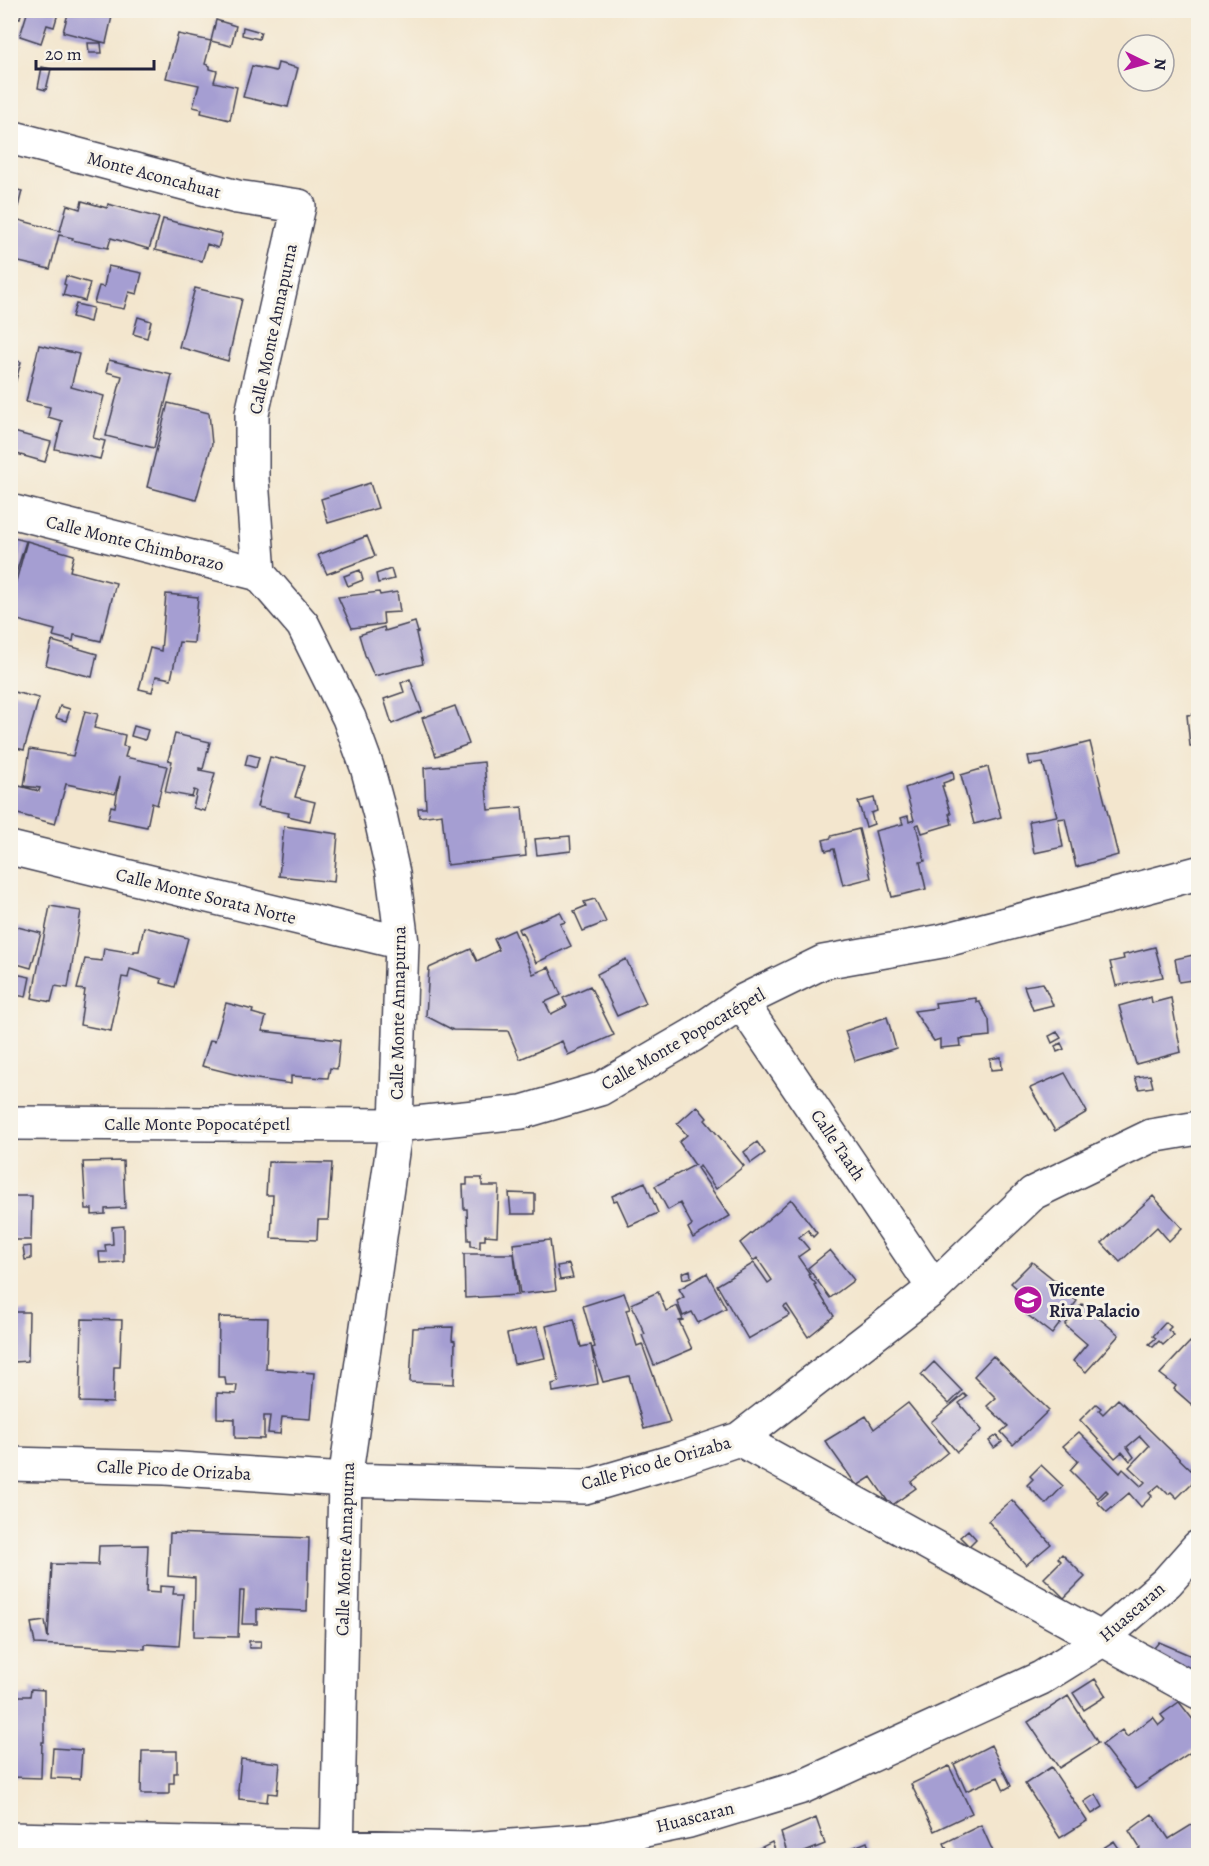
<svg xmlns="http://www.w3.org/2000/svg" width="1209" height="1866" font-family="Alegreya,serif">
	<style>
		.building { fill: #a59ed2 }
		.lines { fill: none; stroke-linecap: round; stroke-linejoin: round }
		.minor-casing { stroke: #413f51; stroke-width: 36 }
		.minor { stroke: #fff; stroke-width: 33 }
		.labels { text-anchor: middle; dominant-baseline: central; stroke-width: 6; stroke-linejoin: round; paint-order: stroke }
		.street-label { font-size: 18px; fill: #22223b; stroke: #f7f3e8 }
		.poi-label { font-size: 18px; font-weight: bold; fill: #22223b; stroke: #f7f3e8; text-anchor: start }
	</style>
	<rect width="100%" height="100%" fill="#f7f3e8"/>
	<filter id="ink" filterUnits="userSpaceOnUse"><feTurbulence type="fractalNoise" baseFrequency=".0167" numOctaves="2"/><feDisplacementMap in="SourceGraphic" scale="12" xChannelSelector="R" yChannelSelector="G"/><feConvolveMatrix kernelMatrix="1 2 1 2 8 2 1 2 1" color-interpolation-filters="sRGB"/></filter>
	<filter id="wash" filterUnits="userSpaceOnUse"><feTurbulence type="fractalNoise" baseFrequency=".008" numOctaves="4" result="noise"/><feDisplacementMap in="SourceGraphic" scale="24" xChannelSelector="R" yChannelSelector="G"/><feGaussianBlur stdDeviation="1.35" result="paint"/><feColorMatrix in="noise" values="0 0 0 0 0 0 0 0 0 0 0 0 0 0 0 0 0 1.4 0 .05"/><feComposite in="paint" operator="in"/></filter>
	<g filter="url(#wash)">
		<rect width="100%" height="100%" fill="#f3e6ce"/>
		<g id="blocks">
			<path class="building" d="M10,10H22L20,18L10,16Z
				M28,10H59L54,27L47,25L41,43L20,36Z
				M69,10L113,12L106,43L63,32Z
				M216,20L236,26L231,46L211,41Z
				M243,27L261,32L259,39L242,35Z
				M178,34L211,41L205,64L210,66V69L217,71L214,82L237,87L230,120L201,113L202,109L193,107L199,85L166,78Z
				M88,43H101L102,53H89Z
				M278,63L298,68L288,107L243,97L252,66L276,71Z
				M42,67L51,69L46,90L38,88Z
				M10,188L22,191L15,219L60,231L67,205L80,209L82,201L107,208L108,204L159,218L149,249L111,238L108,248L72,240L73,238L59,235L50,269L10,260Z
				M163,219L222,234L218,248L207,244L202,261L155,250Z
				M108,266L142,273L137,294L129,292L124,309L94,303L99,286L104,287Z
				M66,276L90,283L85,301L63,295L66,285L64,284Z
				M195,288L242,299L228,361L179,347Z
				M76,304L93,308L90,322L72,317Z
				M138,317L151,321L147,338L133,334Z
				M39,345L79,354L71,387L104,396L93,438L105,441L100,459L55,449L62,421L48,417L50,407L26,402Z
				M10,359L21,362L11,398H10Z
				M109,360L172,375L154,448L106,436L122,376L106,372Z
				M168,403L209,413L212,444L196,500L147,487Z
				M10,431L51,442L45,462L10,452Z
				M370,483L378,508L328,523L321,499Z
				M367,536L375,556L327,574L318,555Z
				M10,537L26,541L11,589L10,588Z
				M27,541L74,555L70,571L116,583L101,641L74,635L73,641L53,636L55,630L10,618V603Z
				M391,569L394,579L378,583L376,574Z
				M360,570L363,580L348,586L344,576Z
				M379,592L380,595L397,592L400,612L383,613L384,624L352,628L338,597Z
				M166,594L198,597L194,643L179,642L171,679L156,676L152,692L139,689L150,648L161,651Z
				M415,622L418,632L416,633L423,664L374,676L365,655L359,635L384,627L385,631Z
				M52,641L97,654L92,677L46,665Z
				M410,679L422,711L392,724L384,699L404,692L401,683Z
				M10,691L39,698L24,750L10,746Z
				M60,706L70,709L66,721L56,718Z
				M455,706L469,744L436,756L422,718Z
				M85,711L98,714L94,728L125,735L123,746L128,747L125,757L167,766L157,805L152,803L147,827L108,819L111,806L115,807L120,776L115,794L66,784L55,824L10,812V800L15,785L39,791L40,788L24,786L30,749L73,756Z
				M1198,714V746H1190L1187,715Z
				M134,726L148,730L145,740L131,736Z
				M175,734L210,742L203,769L199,768V770L215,773L205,811L193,808L197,791L194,790L192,797L165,792L172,761L168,760Z
				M1090,742L1118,855L1076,867L1065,818L1058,819L1063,847L1034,853L1029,821L1057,816L1043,763L1030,765L1028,756L1040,755Z
				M248,754L259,757L256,768L245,765Z
				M270,757L305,765L295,797L315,802L310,821L288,816L289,813L257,807Z
				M484,762L488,810L522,807L526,856L447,865L442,814L419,817L418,808H426L424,768Z
				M988,767L1001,817L974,824L961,775Z
				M953,771L954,779L943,783L944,786H942L951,814H949L952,824L922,833L919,824L916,825L925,861L920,862L926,889L892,897L875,831L903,824L901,818L908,816L909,822L914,820L905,788Z
				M874,798L877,811L871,813L874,824L866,827L858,802Z
				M284,826L338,834L334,882L279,876Z
				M859,829L871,878L843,885L834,849L826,851L823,840L831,838V836Z
				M570,836L571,851L537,855L535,839Z
				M595,899L606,922L583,931L574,911L586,906L584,902Z
				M50,906L81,911L68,988L55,986L51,1002L32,998Z
				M560,912L565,922L560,924L571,946L536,963L522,932L520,933L518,929Z
				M10,925L41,933L31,968L10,962Z
				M144,927L188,938L175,987L161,983L162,979L130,969L128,978L122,977L111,1031L80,1025L85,990L77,989L85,959L102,961L104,948L134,953V951H139Z
				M514,930L533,974L549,967L561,995L545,1002L551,1014L567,1006L563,998L590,986L614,1035L568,1055L562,1041L520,1059L508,1031L453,1030L426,1016L429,968L471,949L477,961L499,950L494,939Z
				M1155,947L1163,977L1116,986L1110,962L1124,959L1123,955Z
				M1198,954V979L1179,982L1175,959Z
				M626,959L646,1003L617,1016L597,974Z
				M15,974L30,977L26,997L10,994Z
				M1043,983L1053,1005L1033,1010L1024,986Z
				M1151,997L1152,1003L1171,998L1181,1052L1136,1064L1119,1006Z
				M976,998V1002L979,1001L989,1020L990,1036L960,1039L961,1046L940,1048V1039L934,1041L914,1011L936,1008L935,1003Z
				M226,1003L253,1010L252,1013L266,1017L262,1031L340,1040L337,1069L330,1068L328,1078L291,1076V1084L250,1078L202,1066L210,1040L215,1041Z
				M887,1017L896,1048L855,1061L845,1031Z
				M1057,1032L1061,1038L1052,1043L1049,1036Z
				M1061,1043L1064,1049L1057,1052L1055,1046Z
				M1001,1057L1002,1069L991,1070L990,1059Z
				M1065,1073L1087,1112L1055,1131L1030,1088Z
				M1150,1075L1153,1087L1139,1089L1135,1077Z
				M697,1106L707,1118L705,1120L744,1166L716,1189L700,1166L697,1168L730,1216L693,1238L688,1228L692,1225L680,1203L668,1210L655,1186L695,1165L679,1142L687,1135L677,1124Z
				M757,1142L765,1153L751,1163L744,1152Z
				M123,1161L125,1208L105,1209V1214L92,1215V1209H86L83,1162Z
				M268,1162L332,1163L328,1220H318L317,1240L271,1238L273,1195H266Z
				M467,1178H482V1186H499L497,1236L485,1235V1240H480V1248L471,1246V1240H468L467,1209H464L463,1185H467Z
				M645,1182L658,1213L629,1226L617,1200L614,1201L612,1196Z
				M509,1193L535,1194V1214H511Z
				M10,1196H32L31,1240H10Z
				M1153,1196L1182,1228L1169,1241L1157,1227L1120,1262L1102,1243Z
				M791,1199L817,1233L813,1237L808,1230L799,1237L809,1249L798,1257L810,1274L808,1275L816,1284L814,1285L834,1316L808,1337L787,1305L784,1307L790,1315L748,1339L717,1285L754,1263L768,1283L772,1280L757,1258L753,1261L740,1243L778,1211Z
				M124,1226V1262L100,1263L99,1252H106L105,1245L113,1244L112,1227Z
				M550,1240L556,1290L520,1294L513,1244Z
				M31,1246V1259L25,1260L23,1247Z
				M830,1250L854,1280L830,1298L808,1268Z
				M464,1254H514L518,1295L465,1298Z
				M1032,1262L1058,1283L1056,1286L1077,1301L1052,1334L1025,1313L1032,1302L1011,1283Z
				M569,1264L573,1278L560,1280L557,1266Z
				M690,1270L691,1277L683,1279L682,1273Z
				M707,1273L726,1308L698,1323L692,1312L683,1316L677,1301L684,1297L679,1289Z
				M658,1292L666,1311L677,1306L683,1320L679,1321L692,1349L654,1365L642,1335L645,1334L631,1304Z
				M624,1293L630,1309L626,1310L637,1346L642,1344L670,1422L644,1429L629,1376L603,1382L592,1348L595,1347L583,1306Z
				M1082,1304L1119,1335L1086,1372L1073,1361L1087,1344L1065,1325Z
				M10,1312H29L28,1361L14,1362L13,1367H10Z
				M219,1317L268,1318L266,1369L314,1373L310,1419L282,1417L280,1434L268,1433L270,1416H264V1439L235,1438V1419L217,1418V1393L236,1394L237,1385H226L225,1377H218Z
				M82,1319L122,1320L120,1367H114L113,1403L80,1402Z
				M574,1319L581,1347L591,1345L598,1384L553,1392L552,1384L559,1382L546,1326Z
				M1166,1322L1171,1327L1168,1330L1174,1335L1163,1345L1159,1341L1153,1347L1149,1344L1156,1338L1153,1336Z
				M453,1327L452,1340L455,1341L454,1384L410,1382L413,1328Z
				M537,1327L545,1358L514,1364L507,1334Z
				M1190,1342L1198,1349V1410L1174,1389L1176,1386L1160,1374Z
				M993,1356L1049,1410L1013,1445L1001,1432L1008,1426L987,1406L996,1398L974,1376Z
				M934,1362L962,1391L949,1404L921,1375Z
				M964,1394L967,1397L959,1403L982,1430L957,1452L931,1422Z
				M1118,1399L1198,1477L1177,1498L1171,1492L1168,1494L1159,1485L1149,1493L1152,1496L1141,1507L1129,1493L1107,1512L1097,1502L1108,1492L1106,1490L1098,1498L1070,1470L1078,1461L1063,1446L1079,1432L1120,1473L1123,1469L1141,1486L1145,1482L1129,1467L1149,1446L1140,1436L1127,1447L1134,1457L1130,1461L1122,1452L1115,1458L1080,1420L1096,1404L1101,1408L1099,1410L1103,1414Z
				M908,1403L948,1452L911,1482L916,1488L891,1506L871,1477L857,1486L825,1441L866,1416L874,1429Z
				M997,1435L1002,1442L994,1448L989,1441Z
				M1041,1465L1063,1486L1046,1504L1027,1485L1033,1479L1030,1476Z
				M1012,1500L1051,1544L1026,1565L988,1521Z
				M968,1530L976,1539L969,1546L960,1537Z
				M170,1533L309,1538L307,1611L257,1609V1624H242L244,1591H240L238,1637L194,1636L195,1578L168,1576Z
				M148,1545L146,1592L160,1593V1586L174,1587L173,1594H183L179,1646L145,1644V1649L35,1644L31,1623L45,1621L48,1638L52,1564L98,1565L99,1546Z
				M1062,1554L1085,1577L1064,1598L1044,1578L1061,1561L1058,1558Z
				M249,1641H261L260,1648H249Z
				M1159,1642L1194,1657L1196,1653L1198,1654V1685L1142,1663Z
				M1095,1679L1106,1696L1084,1710L1073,1693Z
				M31,1689L44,1690V1742H42L41,1778L10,1777V1696H30Z
				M1068,1696L1098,1743L1059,1768L1028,1722Z
				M1179,1702L1198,1726V1747L1136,1789L1102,1745L1122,1730L1127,1737L1153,1717L1159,1725L1165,1720L1161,1715Z
				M991,1745L1011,1786L1004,1790L998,1777L966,1791L954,1764Z
				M53,1748L82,1750L80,1779L51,1778Z
				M142,1751H177V1773H174V1783H169V1794H141Z
				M241,1759L280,1763L277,1794L268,1793L267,1802L239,1799V1790H238Z
				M949,1766L972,1813L934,1831L911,1784Z
				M1051,1767L1087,1821L1060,1838L1025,1784Z
				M1096,1794L1103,1807L1092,1814L1084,1802Z
				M1152,1814L1169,1839L1198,1821V1856H1129L1140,1848L1129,1831Z
				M816,1818L825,1844L795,1856H788L781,1833Z
				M981,1825L995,1856H950L944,1843Z
				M1114,1841L1124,1856H1091Z
				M772,1842L777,1856H744Z
				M867,1842L872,1856H843L842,1852Z"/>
		</g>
	</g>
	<g filter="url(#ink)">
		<use href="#blocks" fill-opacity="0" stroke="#413f51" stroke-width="1.5"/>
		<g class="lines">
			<g class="minor-casing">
				<path id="minor" d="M10,137L237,197L299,206L252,414V479L259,574L303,625L349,718L367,767L380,815L393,873L402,943L396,1125L345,1480L337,1856
					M10,511L259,574
					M10,848L402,943
					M741,1002L934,1288
					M10,1123L396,1125L522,1112L600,1089L693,1035L741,1002L823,962L942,941L1198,873
					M739,1439L1198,1692
					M10,1464L165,1468L345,1480L585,1487L674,1461L739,1439L934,1288L1033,1193L1151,1136L1198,1128
					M10,1839L471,1849L601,1839L689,1821L802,1787L1041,1678L1094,1645L1167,1582L1198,1547"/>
			</g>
			<use href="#minor" class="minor"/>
		</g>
	</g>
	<defs>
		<g id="school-disc" transform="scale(1.5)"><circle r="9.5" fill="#b5179e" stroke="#f7f3e8"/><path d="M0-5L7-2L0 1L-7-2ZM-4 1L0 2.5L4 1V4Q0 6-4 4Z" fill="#fff"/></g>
	</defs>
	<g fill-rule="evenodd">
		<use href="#school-disc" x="1028" y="1300"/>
	</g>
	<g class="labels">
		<g class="street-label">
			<text transform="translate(154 175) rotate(15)">Monte Aconcahuat</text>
			<text transform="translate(273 329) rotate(-78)">Calle Monte Annapurna</text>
			<text transform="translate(135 543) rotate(14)">Calle Monte Chimborazo</text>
			<text transform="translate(206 896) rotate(14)">Calle Monte Sorata Norte</text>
			<text transform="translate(398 1013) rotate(-89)">Calle Monte Annapurna</text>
			<text transform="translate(683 1039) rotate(-30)">Calle Monte Popocatépetl</text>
			<text x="197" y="1124">Calle Monte Popocatépetl</text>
			<text transform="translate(838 1145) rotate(56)">Calle Taath</text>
			<text transform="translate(656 1463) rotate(-16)">Calle Pico de Orizaba</text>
			<text transform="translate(174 1470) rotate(3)">Calle Pico de Orizaba</text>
			<text transform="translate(345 1549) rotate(-88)">Calle Monte Annapurna</text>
			<text transform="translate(1132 1612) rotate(-41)">Huascaran</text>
			<text transform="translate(695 1817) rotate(-14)">Huascaran</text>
		</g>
		<g class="poi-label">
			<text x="1049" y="1290">Vicente<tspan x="1049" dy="21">Riva Palacio</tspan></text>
		</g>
	</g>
	<rect width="1209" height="1866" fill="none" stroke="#f7f3e8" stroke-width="36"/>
	<g transform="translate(1146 63) rotate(95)"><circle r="28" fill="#f7f3e8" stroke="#a29fa3" stroke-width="1.5"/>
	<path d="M0-4.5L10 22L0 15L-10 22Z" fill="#b5179e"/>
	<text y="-9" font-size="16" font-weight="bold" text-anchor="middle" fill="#22223b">N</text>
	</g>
	<path d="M36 60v9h118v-9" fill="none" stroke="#22223b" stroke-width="3"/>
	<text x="45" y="60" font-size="18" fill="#22223b" stroke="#f7f3e8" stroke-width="4.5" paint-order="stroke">20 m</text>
</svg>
